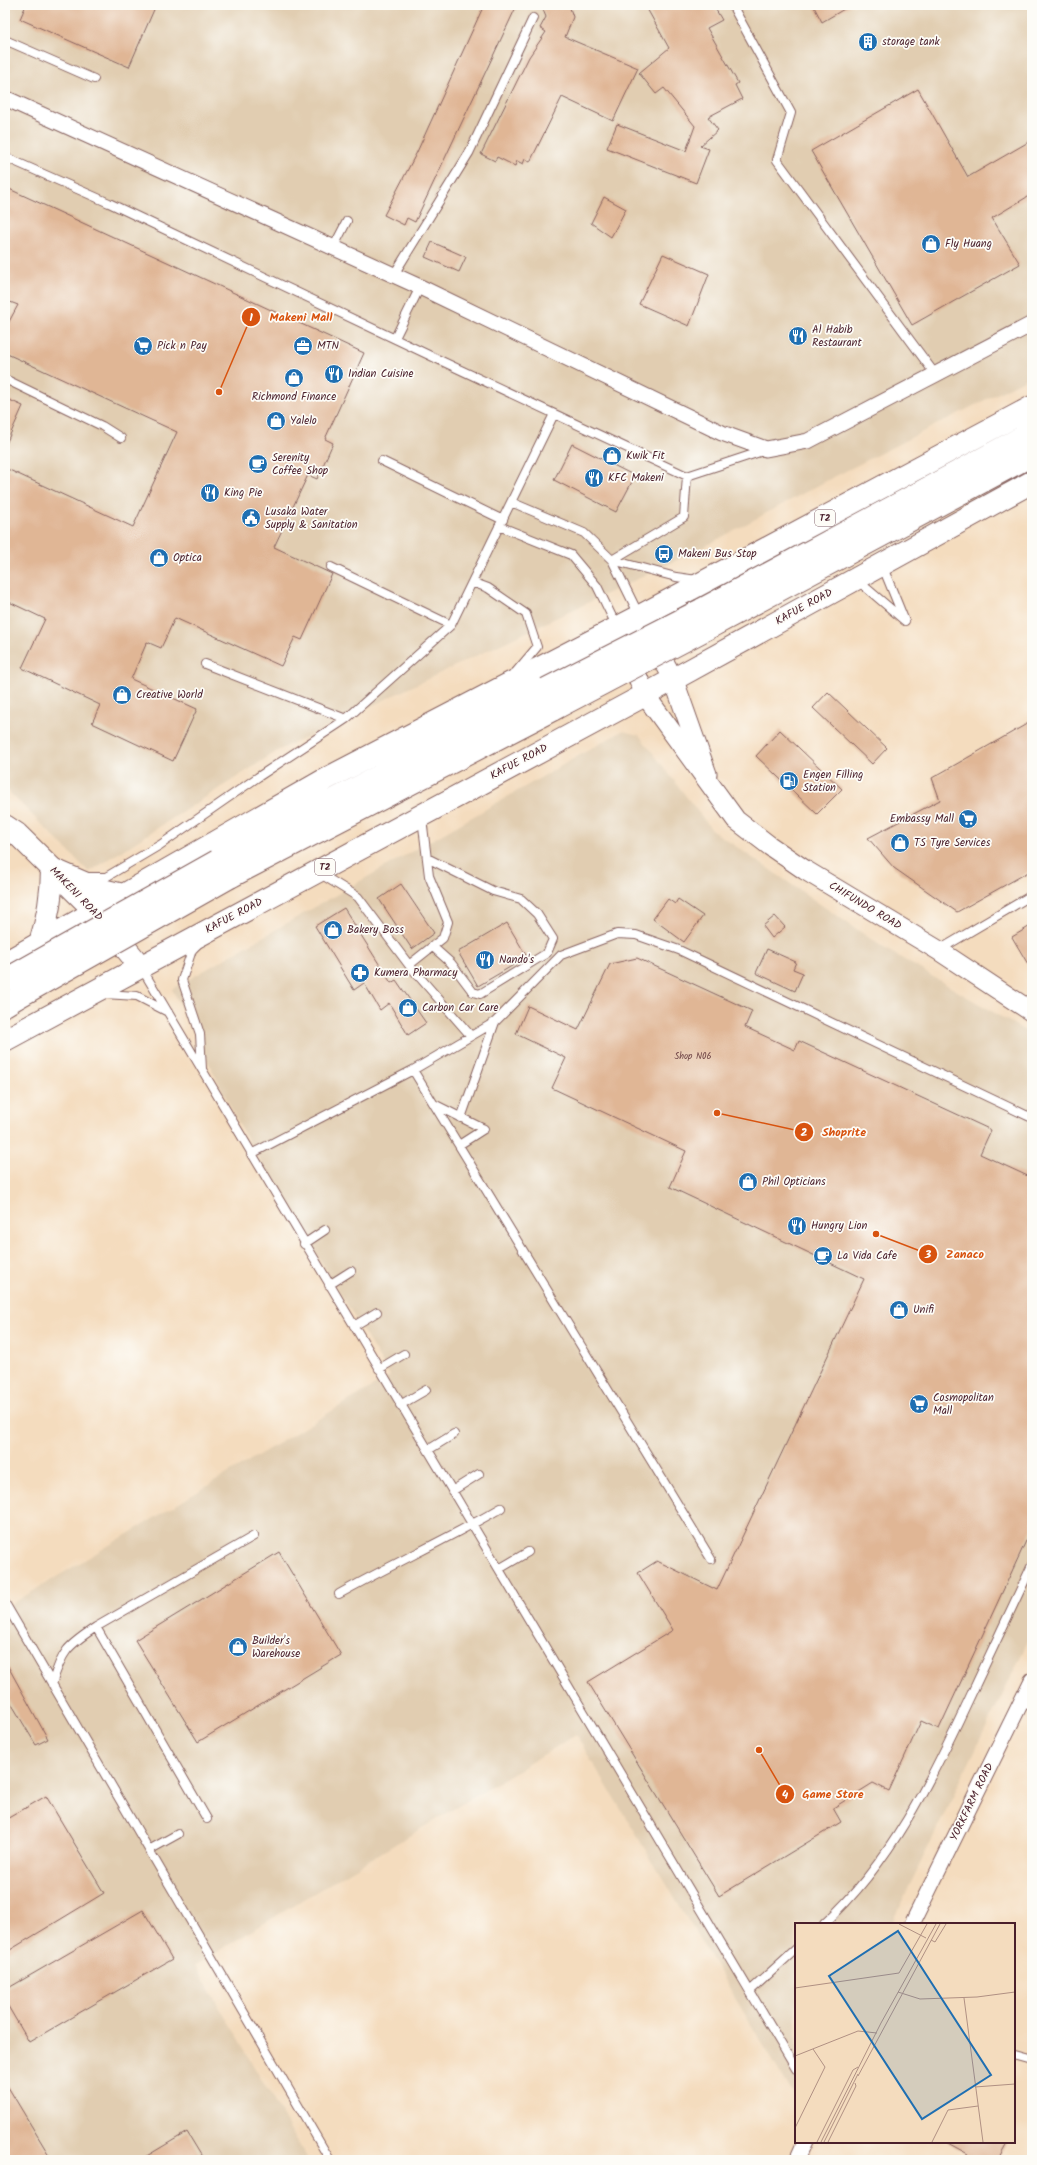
<svg xmlns="http://www.w3.org/2000/svg" width="1037" height="2165" font-family="Kalam,sans-serif">
	<style>
		.built { fill: #e1cdb1 }
		.building { fill: #e0b695 }
		.lines { fill: none; stroke-linecap: round; stroke-linejoin: round }
		.service-casing { stroke: #86615e; stroke-width: 10 }
		.minor-casing { stroke: #86615e; stroke-width: 17 }
		.tertiary-casing { stroke: #86615e; stroke-width: 21 }
		.secondary-casing { stroke: #86615e; stroke-width: 24 }
		.primary-casing { stroke: #86615e; stroke-width: 24 }
		.service { stroke: #fff; stroke-width: 8 }
		.minor { stroke: #fff; stroke-width: 15 }
		.tertiary { stroke: #fff; stroke-width: 19 }
		.secondary { stroke: #fff; stroke-width: 22 }
		.primary { stroke: #fff; stroke-width: 22 }
		.primary-bridge-casing { stroke: #86615e; stroke-width: 24; stroke-linecap: butt }
		.primary-bridge { stroke: #fff; stroke-width: 22 }
		.labels { text-anchor: middle; dominant-baseline: central; stroke-width: 3.5; stroke-linejoin: round; paint-order: stroke }
		.number-label { font-size: 9px; fill: #704546 }
		.shield { fill: #fdfcf7; stroke: #806168; stroke-width: 1 }
		.shield-label { font-size: 10px; font-weight: bold; fill: #4a1f2b }
		.poi-label { font-size: 11px; fill: #4a1f2b; stroke: #fdfcf7; text-anchor: start }
		.street-label { font-size: 11px; fill: #4a1f2b; stroke: #fdfcf7 }
		.inset-road { fill: none; stroke: #b09083; stroke-width: 1 }
		.view { fill: #1f6fb2; fill-opacity: 0.15; stroke: #1f6fb2; stroke-width: 2 }
		.inset-edge { fill: none; stroke: #4a1f2b; stroke-width: 2 }
		.leader { fill: none; stroke: #d8530f; stroke-width: 1.5 }
		.callout-dot { fill: #d8530f; stroke: #fdfcf7; stroke-width: 1.5 }
		.mark-label { font-size: 12px; text-anchor: middle; font-weight: bold; fill: #fff }
		.callout-label { font-size: 12px; text-anchor: middle; font-weight: bold; fill: #d8530f; stroke: #fdfcf7; stroke-width: 3.5; stroke-linejoin: round; paint-order: stroke }
	</style>
	<rect width="100%" height="100%" fill="#fdfcf7"/>
	<filter id="ink" filterUnits="userSpaceOnUse"><feTurbulence type="fractalNoise" baseFrequency=".025" numOctaves="2"/><feDisplacementMap in="SourceGraphic" scale="8" xChannelSelector="R" yChannelSelector="G"/><feConvolveMatrix kernelMatrix="1 2 1 2 8 2 1 2 1" color-interpolation-filters="sRGB"/></filter>
	<filter id="wash" filterUnits="userSpaceOnUse"><feTurbulence type="fractalNoise" baseFrequency=".012" numOctaves="4" result="noise"/><feDisplacementMap in="SourceGraphic" scale="16" xChannelSelector="R" yChannelSelector="G"/><feGaussianBlur stdDeviation="0.9" result="paint"/><feColorMatrix in="noise" values="0 0 0 0 0 0 0 0 0 0 0 0 0 0 0 0 0 1.4 0 .05"/><feComposite in="paint" operator="in"/></filter>
	<g filter="url(#wash)">
		<rect width="100%" height="100%" fill="#f4dcbe"/>
		<path class="built" d="M5,5H1032V376L828,480L694,552L279,750L89,872L5,788Z
			M622,731L639,735L712,830L884,948L1032,1035V1633L891,1924H796V2099L576,1735L195,1965L308,2160H5V1608L390,1376L243,1132L172,989Z"/>
		<g id="blocks">
			<path class="building" d="M26,5H156L129,67L20,19Z
				M484,5H517L415,222L407,218L404,225L384,215L417,152Z
				M541,5H569L573,17L565,37L638,68L613,121L562,97L530,162L525,159L523,164L517,161L515,166L497,157L495,161L481,154L529,57L546,32L540,28L546,17Z
				M645,5H713L722,20L707,28L738,83L735,85L742,99L708,117L718,130L700,146L709,149L696,183L607,148L617,124L686,151L695,126L664,88L656,94L639,73L669,48Z
				M813,5H851L822,22Z
				M918,89L968,177L1032,140V194L992,218L1020,264L912,325L811,151Z
				M5,187L364,353L325,439L333,443L317,479L308,475L274,547L332,574L302,640L295,637L281,666L175,618L161,648L147,642L131,679L197,709L173,761L92,723L100,705L22,668L45,619L5,600V468L133,527L177,432L5,353V329L18,305L5,300Z
				M604,197L626,209L611,237L591,223Z
				M432,242L466,257L459,272L425,257Z
				M663,254L709,274L689,326L639,304Z
				M5,398L23,406L5,446Z
				M572,444L635,476L616,512L554,480Z
				M828,692L887,748L872,764L813,708Z
				M1032,721V870L957,912L894,868L868,838L940,800L932,778Z
				M780,730L842,789L817,814L756,756Z
				M401,884L434,933L412,949L379,899Z
				M668,899L675,904L678,899L703,916L684,942L653,919Z
				M344,908L391,983L396,980L426,1023L408,1035L389,1003L380,1010L364,983L354,990L315,926Z
				M775,916L785,927L772,938L763,926Z
				M507,923L527,957L478,986L458,952Z
				M1032,925V971L1012,937Z
				M767,949L796,962L793,969L803,973L795,991L756,973Z
				M637,958L752,1011L745,1027L795,1050L799,1041L991,1130L980,1154L1032,1178V1528L939,1729L921,1721L889,1791L873,1783L833,1808L841,1822L719,1896L588,1682L673,1630L638,1573L657,1561L717,1590L864,1279L670,1187L686,1151L552,1088L566,1058L516,1034L528,1006L578,1030L610,964Z
				M279,1552L341,1655L198,1742L135,1640Z
				M5,1661L48,1739L36,1745L5,1693Z
				M46,1796L104,1893L5,1953V1820Z
				M143,1910L172,1959L29,2042L5,2001V1990Z
				M5,2082L52,2160H5Z
				M187,2132L204,2160H140Z
				M946,2142H1008L998,2160H964L968,2154Z"/>
		</g>
	</g>
	<g filter="url(#ink)">
		<use href="#blocks" fill-opacity="0" stroke="#86615e" stroke-width="1"/>
		<g class="lines">
			<g class="service-casing">
				<path id="service" d="M732,5L791,113L777,160L935,374
					M5,40L94,79
					M5,157L109,203L433,357L687,476L766,450
					M333,248L347,221
					M393,276L469,153L533,18
					M395,338L420,287
					M5,379L102,426L121,438
					M382,461L503,520
					M511,502L584,533L612,560L639,615
					M499,526L571,555L597,586L617,627
					M612,560L684,517L687,476
					M612,560L676,577L697,580
					M882,565L904,619
					M331,567L451,625
					M857,580L905,621
					M472,582L488,588L526,614L537,647L515,673
					M205,664L346,719L451,625L554,414
					M427,858L493,891L521,899L537,914L553,939L547,953L480,994L473,992L451,963L433,947
					M319,873L358,897L409,965L443,938L448,922L429,876L422,818
					M88,877H106L160,845L258,777L346,719
					M197,945L192,950L182,980L200,1034L202,1069
					M939,950L1032,895
					M409,965L471,1036
					M141,967L796,2069
					M104,994L137,996L168,1012
					M413,1070L711,1559
					M436,1105L484,1129
					M461,1118L495,1022L561,955L617,934L636,935L679,950L1032,1118
					M459,1145L484,1129
					M251,1154L413,1070L495,1022
					M304,1244L325,1230
					M329,1285L351,1271
					M354,1326L377,1312
					M379,1369L404,1354
					M400,1405L426,1390
					M428,1450L454,1434
					M452,1491L479,1474
					M499,1569L528,1552
					M339,1594C392,1564 448,1539 501,1508
					M5,1603L330,2160
					M52,1684C62,1651 67,1646 96,1627
					M1022,1701L1032,1707
					M207,1819L96,1627L254,1536
					M149,1850L178,1834
					M824,1924C891,1863 931,1780 969,1699C990,1654 1011,1610 1032,1565
					M750,1991L796,1949
					M1014,2054L1032,2059"/>
			</g>
			<g class="minor-casing">
				<path id="minor" d="M5,98L420,287L722,433L766,449L808,441L1032,324
					M912,1924L1032,1680
					M797,2160L805,2142"/>
			</g>
			<g class="tertiary-casing">
				<path id="tertiary" d="M652,640L673,678L707,774
					M628,653L645,695L736,820L770,846L805,870L938,950L1032,1012"/>
			</g>
			<g class="secondary-casing">
				<path id="secondary" d="M5,826L17,834L95,911L141,967"/>
			</g>
			<g class="primary-casing">
				<path id="primary" d="M701,610L1032,432
					M712,626L1032,455
					M217,861L546,689
					M230,877L554,709
					M40,943C48,918 52,895 52,869L98,889L123,895
					M5,963L326,779L640,616L1032,407
					M5,1005L18,997
					M5,1040L645,695L1032,482"/>
			</g>
			<use href="#service" class="service"/>
			<use href="#minor" class="minor"/>
			<use href="#tertiary" class="tertiary"/>
			<use href="#secondary" class="secondary"/>
			<use href="#primary" class="primary"/>
			<g class="primary-bridge-casing">
				<path id="primary-bridge" d="M546,689L701,610
					M554,709L712,626
					M7,979L217,861
					M18,997L230,877"/>
			</g>
			<use href="#primary-bridge" class="primary-bridge"/>
		</g>
	</g>
	<defs>
		<g id="building-disc" transform="scale(1)"><circle r="9.5" fill="#1f6fb2" stroke="#fdfcf7"/><path d="M-4-6H4V6H1V3H-1V6H-4ZM-2.5-4.3h1.7v1.8h-1.7ZM.8-4.3h1.7v1.8H.8ZM-2.5-1h1.7V.8h-1.7ZM.8-1h1.7V.8H.8Z" fill="#fff"/></g>
		<g id="shop-disc" transform="scale(1)"><circle r="9.5" fill="#1f6fb2" stroke="#fdfcf7"/><path d="M-5-2.5h2.3a2.7 3.5 0 0 1 5.4 0H5L5.5 6h-11ZM-1.5-2.5h3a1.5 2.3 0 0 0-3 0Z" fill="#fff"/></g>
		<g id="restaurant-disc" transform="scale(1)"><circle r="9.5" fill="#1f6fb2" stroke="#fdfcf7"/><path d="M-5-6h1v4h1v-4h1v4h1v-4h1v5L-1.5 .5V6h-2V.5L-5-1ZM5-6V6H3V1.5H1.5Q1.5-4 5-6Z" fill="#fff"/></g>
		<g id="supermarket-disc" transform="scale(1)"><circle r="9.5" fill="#1f6fb2" stroke="#fdfcf7"/><path d="M-6-5.5h2.5l.6 2H6L4.5 2H-2.5L-4.4-4H-6ZM-1.5 3.2a1.3 1.3 0 1 0 .1 0ZM3 3.2a1.3 1.3 0 1 0 .1 0Z" fill="#fff"/></g>
		<g id="office-disc" transform="scale(1)"><circle r="9.5" fill="#1f6fb2" stroke="#fdfcf7"/><path d="M-6-3h4V-5.5h4V-3h4V5H-6ZM-1-4.5V-3h2v-1.5ZM-6 0V1H6V0Z" fill="#fff"/></g>
		<g id="cafe-disc" transform="scale(1)"><circle r="9.5" fill="#1f6fb2" stroke="#fdfcf7"/><path d="M-5.5-4.5H6V0H3Q3 3.5 0 3.5H-2.5Q-5.5 3.5-5.5 0ZM3-3.2v2h1.7v-2ZM-6 4.5H4V6H-6Z" fill="#fff"/></g>
		<g id="civic-disc" transform="scale(1)"><circle r="9.5" fill="#1f6fb2" stroke="#fdfcf7"/><path d="M-.6-6.5H3V-4.5H.6V-3L4-1V1h2V6H-6V1h2V-1L-.6-3ZM-1.2 2.5V6h2.4V2.5Z" fill="#fff"/></g>
		<g id="bus-disc" transform="scale(1)"><circle r="9.5" fill="#1f6fb2" stroke="#fdfcf7"/><path d="M-5-6H5V4H4V6H2V4H-2V6H-4V4H-5ZM-3.5-4V0h7V-4ZM-3.5 1.2v1.5H-2V1.2ZM2 1.2v1.5H3.5V1.2Z" fill="#fff"/></g>
		<g id="fuel-disc" transform="scale(1)"><circle r="9.5" fill="#1f6fb2" stroke="#fdfcf7"/><path d="M-5.5-6h7V0h2V4h1.3V-2.5L3-4.5l.8-.8L6-3V5H2.5V1h-1V6h-7ZM-4.2-4.7v3.2H.2V-4.7Z" fill="#fff"/></g>
		<g id="pharmacy-disc" transform="scale(1)"><circle r="9.5" fill="#1f6fb2" stroke="#fdfcf7"/><path d="M-2-6h4v4h4v4h-4v4h-4v-4h-4v-4h4Z" fill="#fff"/></g>
	</defs>
	<g fill-rule="evenodd">
		<use href="#building-disc" x="868" y="42"/>
		<use href="#shop-disc" x="931" y="244"/>
		<use href="#restaurant-disc" x="798" y="336"/>
		<use href="#supermarket-disc" x="143" y="346"/>
		<use href="#office-disc" x="303" y="346"/>
		<use href="#restaurant-disc" x="334" y="374"/>
		<use href="#shop-disc" x="294" y="378"/>
		<use href="#shop-disc" x="276" y="421"/>
		<use href="#shop-disc" x="612" y="456"/>
		<use href="#cafe-disc" x="258" y="464"/>
		<use href="#restaurant-disc" x="594" y="478"/>
		<use href="#restaurant-disc" x="210" y="493"/>
		<use href="#civic-disc" x="251" y="518"/>
		<use href="#bus-disc" x="664" y="554"/>
		<use href="#shop-disc" x="159" y="558"/>
		<use href="#shop-disc" x="122" y="695"/>
		<use href="#fuel-disc" x="789" y="781"/>
		<use href="#supermarket-disc" x="968" y="819"/>
		<use href="#shop-disc" x="900" y="843"/>
		<use href="#shop-disc" x="333" y="930"/>
		<use href="#restaurant-disc" x="485" y="960"/>
		<use href="#pharmacy-disc" x="360" y="973"/>
		<use href="#shop-disc" x="408" y="1008"/>
		<use href="#shop-disc" x="748" y="1182"/>
		<use href="#restaurant-disc" x="797" y="1226"/>
		<use href="#cafe-disc" x="823" y="1256"/>
		<use href="#shop-disc" x="899" y="1310"/>
		<use href="#supermarket-disc" x="919" y="1404"/>
		<use href="#shop-disc" x="238" y="1647"/>
	</g>
	<g class="labels">
		<g class="number-label">
			<text x="693" y="1056">Shop N06</text>
		</g>
		<g class="shield">
			<rect x="815" y="510" width="20" height="16" rx="3"/>
			<rect x="315" y="859" width="20" height="16" rx="3"/>
		</g>
		<g class="shield-label">
			<text x="825" y="518">T2</text>
			<text x="325" y="867">T2</text>
		</g>
		<g class="poi-label">
			<text x="882" y="42">storage tank</text>
			<text x="945" y="244">Fly Huang</text>
			<text x="812" y="330">Al Habib<tspan x="812" dy="13">Restaurant</tspan></text>
			<text x="157" y="346">Pick n Pay</text>
			<text x="317" y="346">MTN</text>
			<text x="348" y="374">Indian Cuisine</text>
			<text x="294" y="397" text-anchor="middle">Richmond Finance</text>
			<text x="290" y="421">Yalelo</text>
			<text x="626" y="456">Kwik Fit</text>
			<text x="272" y="458">Serenity<tspan x="272" dy="13">Coffee Shop</tspan></text>
			<text x="608" y="478">KFC Makeni</text>
			<text x="224" y="493">King Pie</text>
			<text x="265" y="512">Lusaka Water<tspan x="265" dy="13">Supply &amp; Sanitation</tspan></text>
			<text x="678" y="554">Makeni Bus Stop</text>
			<text x="173" y="558">Optica</text>
			<text x="136" y="695">Creative World</text>
			<text x="803" y="775">Engen Filling<tspan x="803" dy="13">Station</tspan></text>
			<text x="954" y="819" text-anchor="end">Embassy Mall</text>
			<text x="914" y="843">TS Tyre Services</text>
			<text x="347" y="930">Bakery Boss</text>
			<text x="499" y="960">Nando's</text>
			<text x="374" y="973">Kumera Pharmacy</text>
			<text x="422" y="1008">Carbon Car Care</text>
			<text x="762" y="1182">Phil Opticians</text>
			<text x="811" y="1226">Hungry Lion</text>
			<text x="837" y="1256">La Vida Cafe</text>
			<text x="913" y="1310">Unifi</text>
			<text x="933" y="1398">Cosmopolitan<tspan x="933" dy="13">Mall</tspan></text>
			<text x="252" y="1641">Builder's<tspan x="252" dy="13">Warehouse</tspan></text>
		</g>
		<g class="street-label">
			<text transform="translate(804 607) rotate(-29)">KAFUE ROAD</text>
			<text transform="translate(519 762) rotate(-28)">KAFUE ROAD</text>
			<text transform="translate(76 894) rotate(46)">MAKENI ROAD</text>
			<text transform="translate(865 906) rotate(31)">CHIFUNDO ROAD</text>
			<text transform="translate(234 916) rotate(-28)">KAFUE ROAD</text>
			<text transform="translate(972 1802) rotate(-64)">YORKFARM ROAD</text>
		</g>
	</g>
	<g transform="translate(795 1923)">
		<rect width="220" height="220" fill="#f4dcbe"/>
		<path class="inset-road" d="M104,1L131,15M136,17L140,19L151,1M0,65L104,50L132,1M103,69L125,76L182,74L220,69M169,75L188,219M0,133L63,108L82,110M63,153L145,1M180,164L220,161M0,205L30,144L18,126M22,219L58,147L63,144M26,219L86,100L141,1M29,219L63,151M33,219L61,163L60,160M137,219L153,187L183,183"/>
		<path class="view" d="M103,8L196,152L127,196L34,53Z"/>
		<rect width="220" height="220" class="inset-edge"/>
	</g>
	<path class="leader" d="M219 392L251 317M717 1113L804 1132M876 1234L928 1254M759 1750L785 1794"/>
	<g class="callout-dot">
		<circle cx="219" cy="392" r="4"/>
		<circle cx="717" cy="1113" r="4"/>
		<circle cx="876" cy="1234" r="4"/>
		<circle cx="759" cy="1750" r="4"/>
		<circle cx="251" cy="317" r="10"/>
		<circle cx="804" cy="1132" r="10"/>
		<circle cx="928" cy="1254" r="10"/>
		<circle cx="785" cy="1794" r="10"/>
	</g>
	<g class="mark-label">
		<text x="251" y="321">1</text>
		<text x="804" y="1136">2</text>
		<text x="928" y="1258">3</text>
		<text x="785" y="1798">4</text>
	</g>
	<g class="callout-label">
		<text x="301" y="321">Makeni Mall</text>
		<text x="844" y="1136">Shoprite</text>
		<text x="965" y="1258">Zanaco</text>
		<text x="833" y="1798">Game Store</text>
	</g>
	<rect width="1037" height="2165" fill="none" stroke="#fdfcf7" stroke-width="20"/>
</svg>
